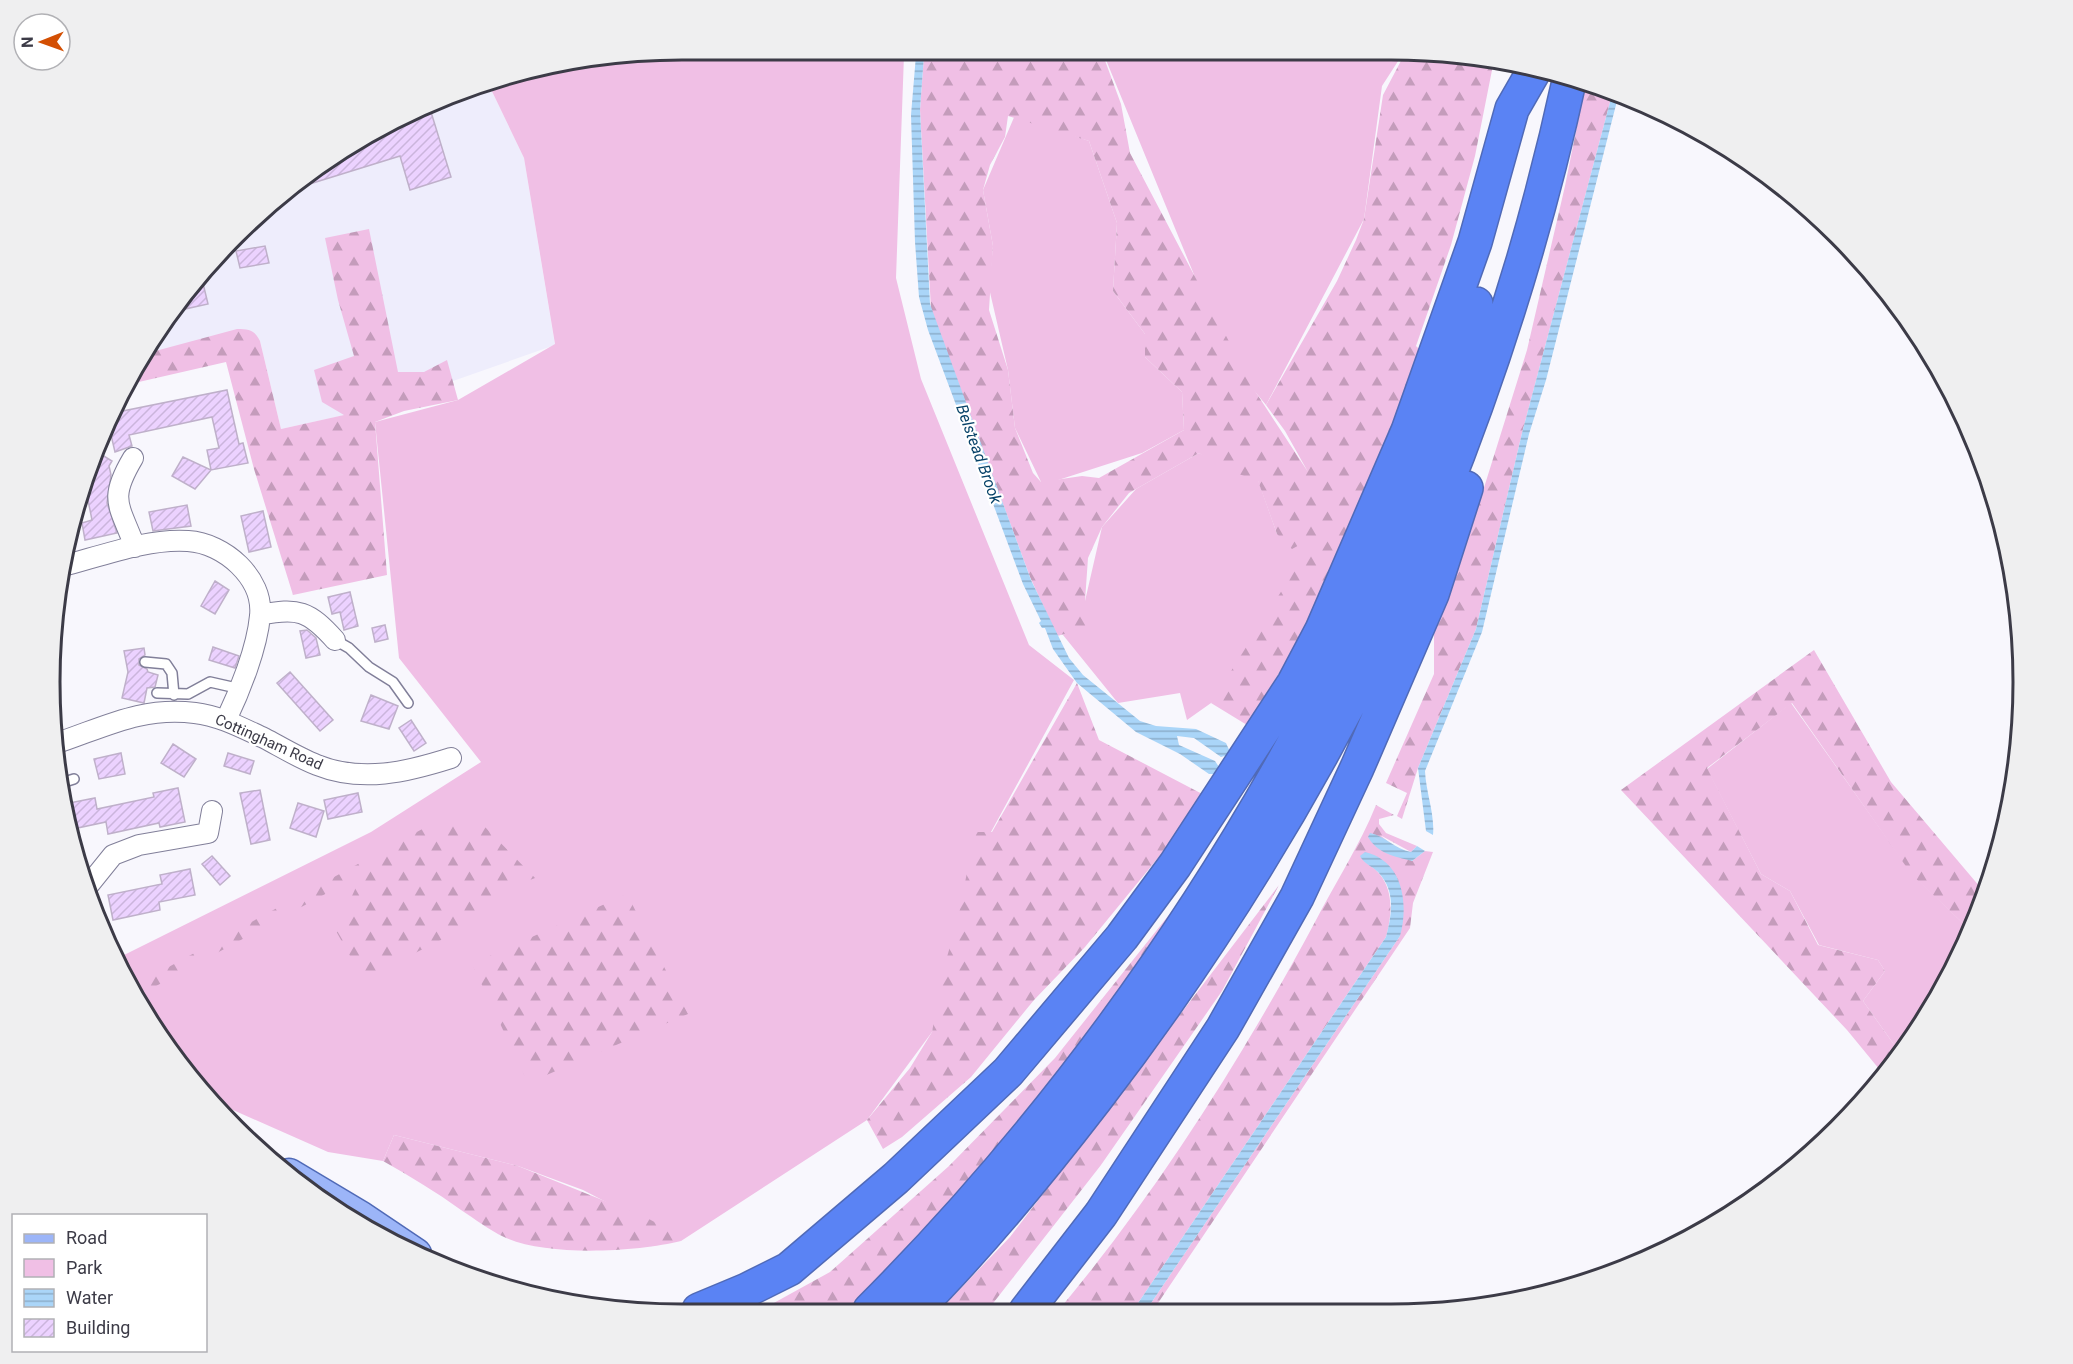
<svg xmlns="http://www.w3.org/2000/svg" width="2073" height="1364" font-family="Roboto,sans-serif">
	<style>
		.built { fill: #eeedfc }
		.green { fill: #f0bfe5 }
		.forest { fill: url(#forest-firs); fill-rule: evenodd }
		.water { fill: url(#water-rules) }
		.building { fill: url(#building-hatch); stroke: #bfb0ca; stroke-width: 1.5 }
		.lines { fill: none; stroke-linecap: round; stroke-linejoin: round }
		.lane-casing { stroke: #817f99; stroke-width: 12 }
		.street-casing { stroke: #817f99; stroke-width: 22 }
		.primary-casing { stroke: #506ab7; stroke-width: 33 }
		.highway-casing { stroke: #506ab7; stroke-width: 36 }
		.lane { stroke: #fff; stroke-width: 9 }
		.street { stroke: #fff; stroke-width: 20 }
		.primary { stroke: #9cb5f8; stroke-width: 30 }
		.highway { stroke: #5a83f4; stroke-width: 33 }
		.labels { text-anchor: middle; dominant-baseline: central; stroke-width: 4.5; stroke-linejoin: round; paint-order: stroke }
		.street-label { font-size: 15px; fill: #3c3b47; stroke: #fff }
		.water-label { font-size: 16px; font-style: italic; fill: #074268; stroke: #fff }
		.rim { fill: none; stroke: #3c3b47; stroke-width: 3 }
	</style>
	<defs>
		<pattern id="forest-firs" width="22" height="20" patternUnits="userSpaceOnUse" patternTransform="scale(1.5)"><rect width="22" height="20" fill="#f0bfe5"/><path d="M5 1l3.5 6h-7zM16 11l3.5 6h-7z" fill="#c49cbb"/></pattern>
		<pattern id="water-rules" width="6" height="5" patternUnits="userSpaceOnUse" patternTransform="scale(1.5)"><rect width="6" height="5" fill="#aad5f8"/><path d="M0 2.5h6" fill="none" stroke="#8caecb"/></pattern>
		<pattern id="building-hatch" width="6" height="6" patternUnits="userSpaceOnUse" patternTransform="scale(1.5)"><rect width="6" height="6" fill="#ecd2ff"/><path d="M-1 1l2-2M0 6l6-6M5 7l2-2" fill="none" stroke="#cbb5dc"/></pattern>
	</defs>
	<rect width="100%" height="100%" fill="#f8f7fd"/>
	<path class="built" d="M487,81L524,158L555,345L453,381L345,415L281,429L260,341L147,354L180,297L265,207L330,156Z"/>
	<path class="green" d="M599,55H904L896,278L921,379L1029,645L1074,680L991,832L932,1032L867,1120L681,1241L583,1190L518,1166L394,1135L383,1161L328,1152L206,1098L134,999L118,958L371,832L481,762L399,658L375,422L458,400L555,344L524,158L487,81Z
		M1104,55H1402L1382,86L1364,219L1266,405L1229,360Z
		M1015,115L1089,141L1117,223L1113,291L1145,334V357L1182,392L1184,430L1142,453L1052,482H1041L1015,428L1008,370L989,288L993,246L983,190Z
		M1199,453L1258,480L1277,534L1323,525L1245,679L1187,720L1180,693L1118,703L1063,635L1085,601L1102,527L1136,489Z
		M1791,703L1913,875L1970,930L1939,999L1900,1053L1863,1001L1885,971L1878,960L1819,945L1790,891L1761,874L1707,769Z"/>
	<path class="forest" d="M924,55H1103L1121,104L1130,153L1255,391L1308,472L1285,431L1266,405L1337,281L1356,240L1364,219L1383,95L1404,55H1474L1494,60L1475,156L1451,245L1416,346L1424,354L1306,630L1247,725L1211,703L1316,536L1292,549L1277,534L1258,481L1222,468L1199,453L1129,493L1102,527L1088,558L1085,601L1087,628L1057,636L1030,577L931,309L920,110ZM1008,116L1089,141L1117,223L1113,291L1145,334V357L1182,392L1184,430L1099,478L1082,476L1041,482L1033,473L1015,428L1008,370L989,310L993,246L983,190L990,165L1005,137Z
		M1586,81L1613,91L1522,433L1476,629L1418,768L1402,819L1397,816L1407,793L1386,783L1434,674V631L1467,542L1527,350L1565,186Z
		M369,229L398,372H424L447,360L458,400L404,411L375,422L387,575L293,595L254,469L226,362L130,384L148,353L237,329C250,329 254,330 260,341L281,429L344,415L322,402L314,370L354,356L338,300L325,238Z
		M1814,650L1891,782L1986,894L1970,930L1912,875L1792,703L1707,768L1761,874L1790,891L1818,945L1878,960L1885,971L1863,1001L1900,1053L1884,1075L1847,1030L1621,790Z
		M1077,683L1099,740L1208,797L1085,947L1034,1000L971,1077L902,1137L883,1149L867,1120L910,1068L932,1032L944,967L957,923L975,832H992Z
		M1376,805L1394,815L1379,819V824L1386,833L1417,846L1411,852L1380,835L1412,861L1425,851L1433,852L1413,903L1410,928L1152,1312H1145L1400,936L1397,877L1363,861C1394,877 1394,908 1386,937L1132,1312L1058,1311C1158,1191 1241,1060 1315,922C1335,883 1360,845 1376,805Z
		M437,821L484,826L535,878L495,894L457,932L363,979L336,931L362,874L134,998L130,988Z
		M1203,872L1168,930L982,1175L850,1310H761L830,1272L949,1166L1055,1058Z
		M1279,885L1222,991L1101,1165L987,1311H939L1010,1237Z
		M627,894L688,1014L528,1083L472,964Z
		M394,1135L518,1166L647,1218L677,1234L681,1241C637,1252 545,1257 504,1237C489,1230 475,1219 461,1210C436,1192 410,1176 383,1161Z"/>
	<path class="water" d="M916,55H924L920,110L930,304L1031,580L1069,658L1083,675L1140,721L1156,726L1196,729L1226,743L1231,754L1221,757L1194,738L1177,736L1179,745L1215,761L1219,767L1216,774H1209L1180,754L1136,732L1077,683L1053,649L1045,628H1042L1039,623L1041,621L1023,584L928,330L919,297L915,242L911,115Z
		M1613,91L1619,93L1546,380L1529,434L1482,632L1425,771C1426,793 1435,814 1433,835L1426,831L1418,768L1476,629L1522,433Z
		M1370,833C1385,836 1395,849 1411,852L1417,846L1425,851L1412,861C1394,856 1378,854 1368,837Z
		M1365,852C1403,861 1409,904 1400,936L1145,1312H1132L1386,937C1392,914 1396,891 1378,872C1372,866 1364,864 1360,856Z"/>
	<path class="building" d="M431,112L451,177L410,190L400,156L287,191L330,156L400,122Z
		M265,246L269,263L240,268L236,251Z
		M201,275L208,304L185,309L181,296Z
		M227,390L239,444L243,443L248,463L211,470L207,450L219,448L212,417L129,435L132,446L115,452L108,422L113,413Z
		M94,450L112,461L109,466L111,475L107,503L117,533L85,540L82,523L92,520L84,480Z
		M183,457L211,470L195,489L172,476Z
		M187,505L191,526L153,531L149,512Z
		M263,511L271,547L249,552L241,516Z
		M215,581L229,590L215,614L201,606Z
		M350,592L358,626L344,630L340,612L332,614L328,597Z
		M385,625L388,639L375,642L372,628Z
		M307,630L316,638L320,655L306,658L300,631Z
		M213,647L239,656L235,668L209,660Z
		M144,648L145,655L139,659V665L147,669L148,672L158,675L155,687L147,688L144,703L122,698L128,672L124,651Z
		M290,672L333,720L320,731L277,683Z
		M371,695L398,706L389,729L361,721Z
		M411,720L426,743L414,751L399,728Z
		M173,744L196,759L184,777L161,763Z
		M121,753L125,774L99,779L94,759Z
		M228,753L254,761L250,774L224,766Z
		M178,788L185,822L160,827L159,823L108,834L106,822L68,830L64,804L95,798L97,809L154,797L153,793Z
		M260,790L270,840L251,844L240,793Z
		M358,793L362,812L328,819L324,800Z
		M298,803L324,811L316,837L290,828Z
		M212,856L230,876L220,885L202,864Z
		M190,869L195,895L159,902L160,910L113,920L108,895L162,884L160,875Z"/>
	<g class="lines">
		<g class="lane-casing">
			<path id="lane" d="M335,640L349,648L369,667L393,682L408,703
				M145,662L166,664L172,673L174,695
				M157,693L188,694L210,682L241,689
				M61,783L74,779"/>
		</g>
		<g class="street-casing">
			<path id="street" d="M133,458C108,500 119,504 135,547
				M63,566C101,556 149,538 188,541C224,543 264,578 260,616C257,648 240,691 226,720
				M260,615C298,607 309,611 335,640
				M54,744C103,728 141,706 195,713C220,716 242,728 264,738C281,747 299,758 317,765C362,783 407,772 451,758
				M88,886L113,855L139,845L208,833L212,811"/>
		</g>
		<g class="primary-casing">
			<path id="primary" d="M289,1174L361,1217L416,1254"/>
		</g>
		<g class="highway-casing">
			<path id="highway" d="M699,1310L747,1290L789,1269L896,1178L1008,1072L1122,937L1175,865L1294,683L1322,630L1408,431L1475,242L1512,109L1535,69
				M870,1310C1065,1114 1226,886 1349,638C1367,601 1381,561 1397,523C1426,451 1456,380 1476,304
				M914,1311C980,1245 1038,1174 1095,1100C1203,960 1298,807 1377,649C1392,617 1405,583 1419,551C1484,398 1535,239 1570,77
				M1026,1311L1101,1214L1223,1028L1297,897L1357,768L1432,594L1466,488"/>
		</g>
		<use href="#lane" class="lane"/>
		<use href="#street" class="street"/>
		<use href="#primary" class="primary"/>
		<use href="#highway" class="highway"/>
	</g>
	<g class="labels">
		<g class="street-label">
			<text transform="translate(269 742) rotate(24)">Cottingham Road</text>
		</g>
		<g class="water-label">
			<text transform="translate(979 454) rotate(70)">Belstead Brook</text>
		</g>
	</g>
	<path d="M0 0H2073V1364H0ZM682 60H1391A622 622 0 0 1 2013 682V682A622 622 0 0 1 1391 1304H682A622 622 0 0 1 60 682V682A622 622 0 0 1 682 60Z" fill="#efeff0" fill-rule="evenodd"/>
	<path class="rim" d="M682 60H1391A622 622 0 0 1 2013 682V682A622 622 0 0 1 1391 1304H682A622 622 0 0 1 60 682V682A622 622 0 0 1 682 60Z"/>
	<rect x="12" y="1214" width="195" height="138" fill="#ffffff" stroke="#b1b1b5" stroke-width="1.5"/>
	<rect x="24" y="1234" width="30" height="9" fill="#9cb5f8" stroke="#b1b1b5" stroke-width="1.5"/>
	<text x="66" y="1244" font-size="18" fill="#3c3b47">Road</text>
	<rect x="24" y="1259" width="30" height="18" fill="#f0bfe5" stroke="#b1b1b5" stroke-width="1.5"/>
	<text x="66" y="1274" font-size="18" fill="#3c3b47">Park</text>
	<rect x="24" y="1289" width="30" height="18" fill="url(#water-rules)" stroke="#b1b1b5" stroke-width="1.5"/>
	<text x="66" y="1304" font-size="18" fill="#3c3b47">Water</text>
	<rect x="24" y="1319" width="30" height="18" fill="url(#building-hatch)" stroke="#b1b1b5" stroke-width="1.5"/>
	<text x="66" y="1334" font-size="18" fill="#3c3b47">Building</text>
	<g transform="translate(42 42) rotate(269)"><circle r="28" fill="#ffffff" stroke="#b1b1b5" stroke-width="1.5"/>
	<path d="M0-4.5L10 22L0 15L-10 22Z" fill="#d34f03"/>
	<text y="-9" font-size="16" font-weight="bold" text-anchor="middle" fill="#3c3b47">N</text>
	</g>
</svg>
